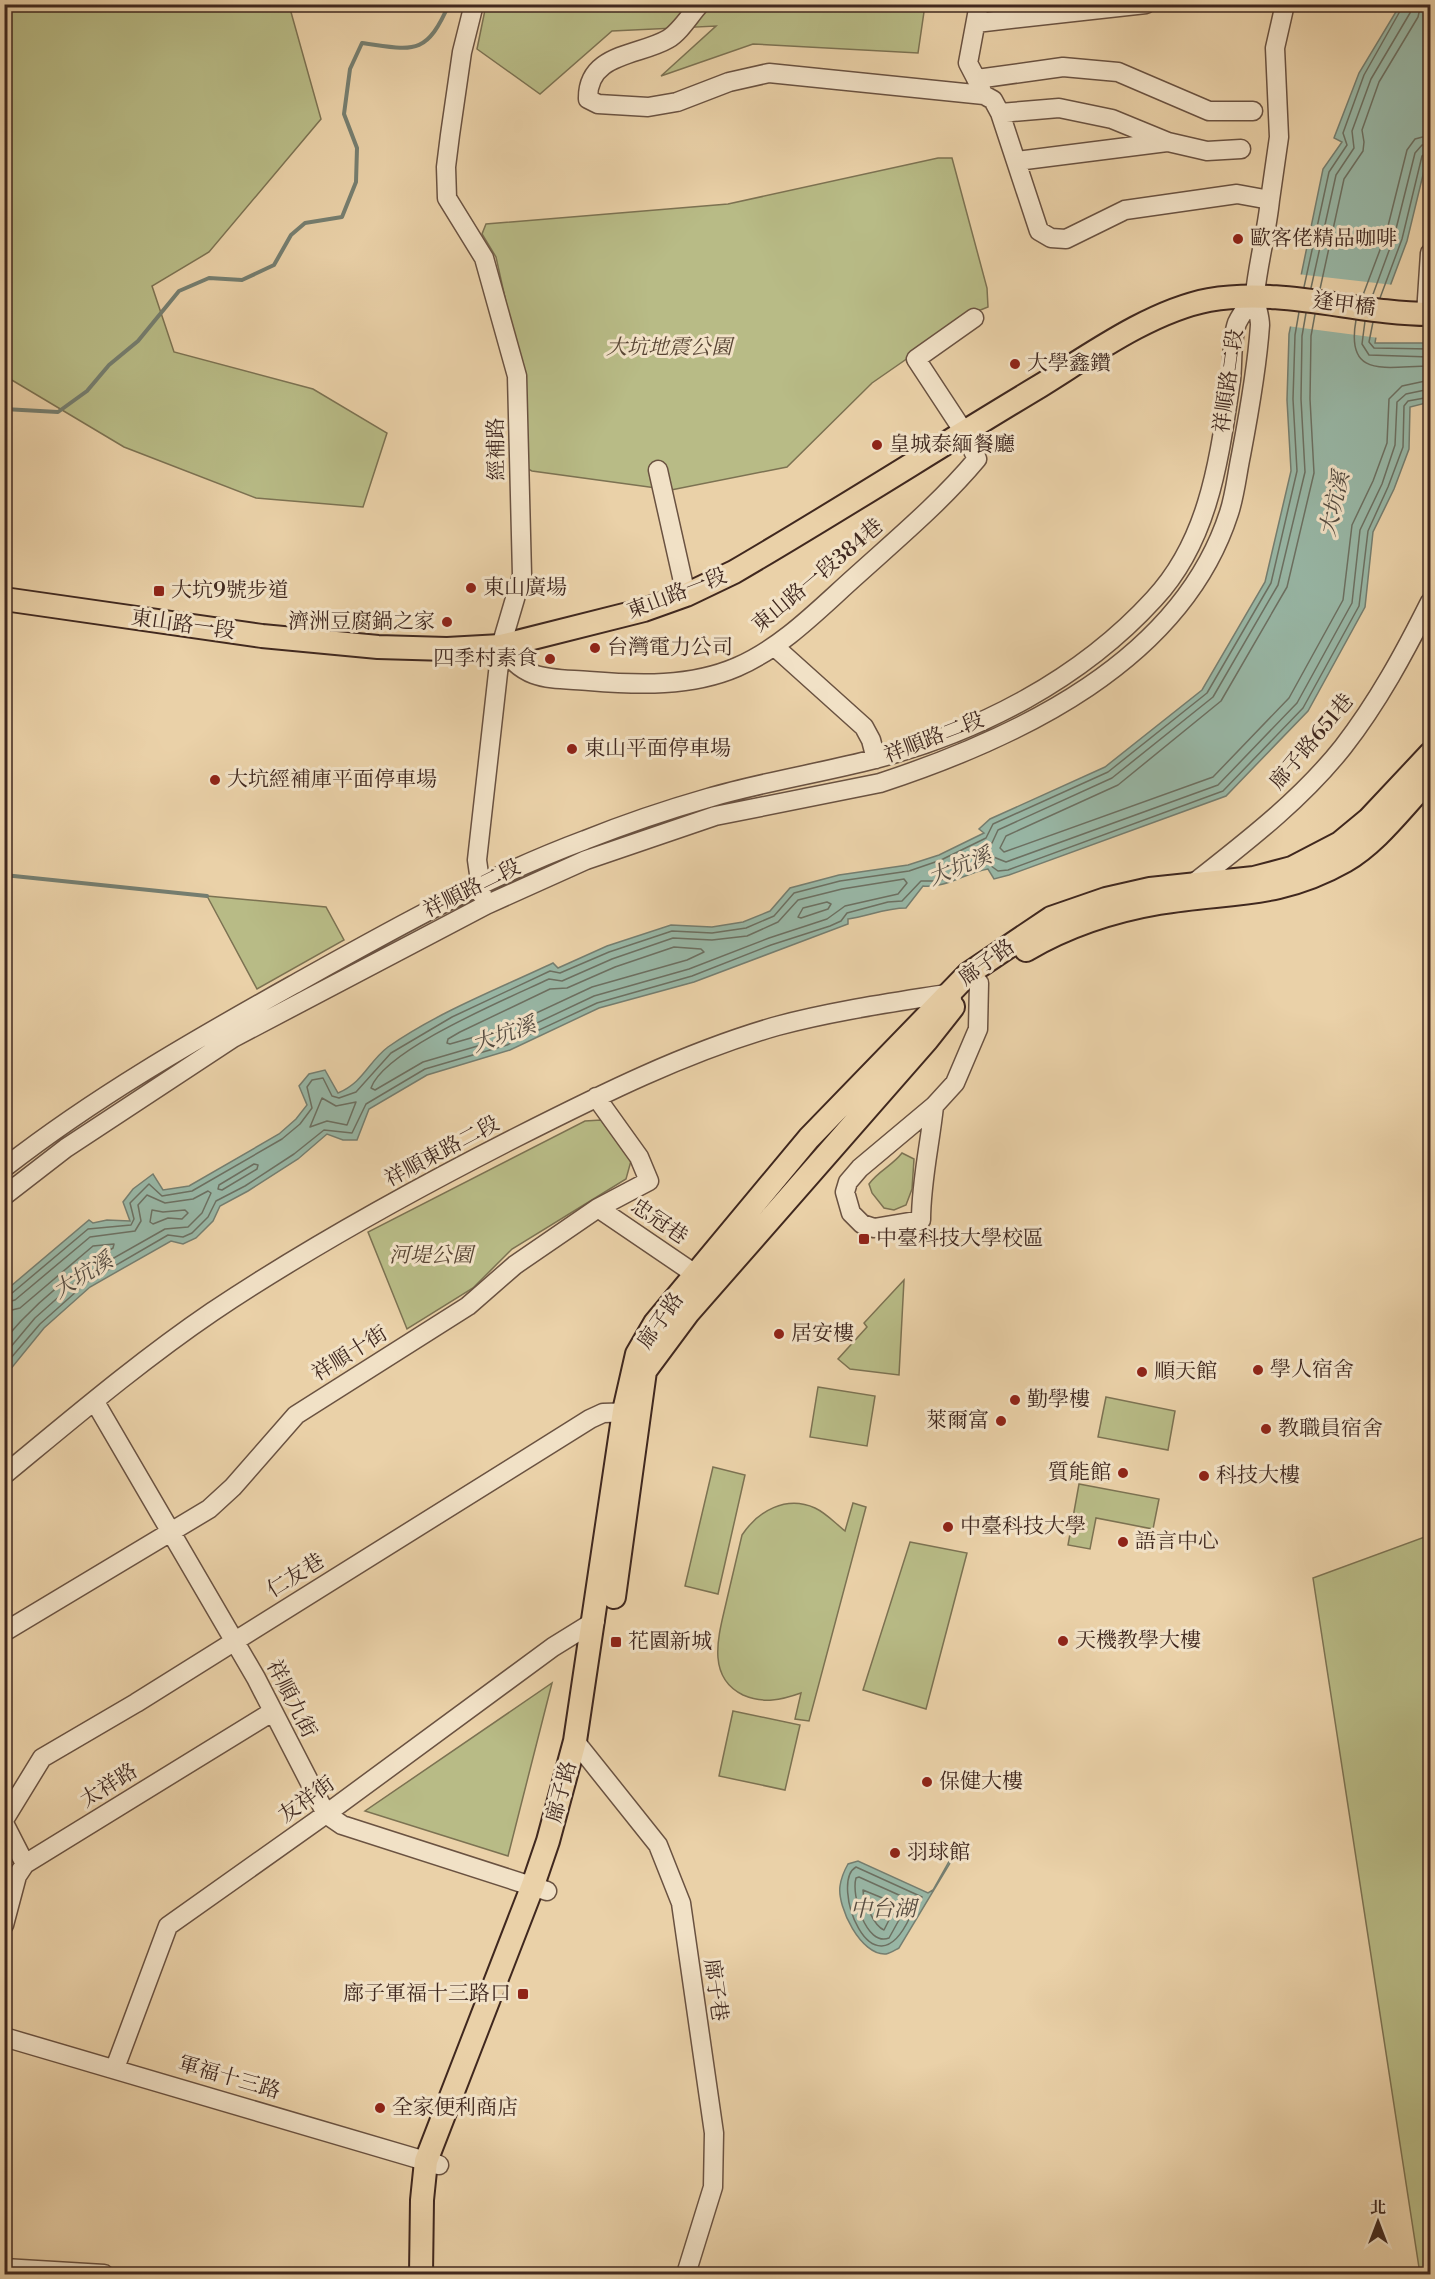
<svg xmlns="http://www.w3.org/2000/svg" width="1435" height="2279" font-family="'Libre Bodoni','Noto Serif TC',serif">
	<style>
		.green { fill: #b8bb86; stroke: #7c7252; stroke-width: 1.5 }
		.water { fill: #98b7a6; stroke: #757e70; stroke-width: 1.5 }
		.pier { fill: #ead1a8 }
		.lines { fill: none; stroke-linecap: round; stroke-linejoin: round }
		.shore { stroke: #6c7062; stroke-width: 1.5 }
		.stream { stroke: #757e70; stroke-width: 4 }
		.minor-casing { stroke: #6a5241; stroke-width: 21 }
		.major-casing { stroke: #40281f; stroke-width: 26 }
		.minor { stroke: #f1e1c6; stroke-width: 18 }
		.major { stroke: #ead1a8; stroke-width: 22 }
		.poi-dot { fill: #8f2418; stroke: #f1e1c6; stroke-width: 2 }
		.labels { text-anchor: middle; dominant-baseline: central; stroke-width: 6; stroke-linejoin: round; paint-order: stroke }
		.poi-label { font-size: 21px; fill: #40281f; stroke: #f1e1c6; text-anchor: start }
		.street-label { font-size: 21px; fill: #40281f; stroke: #f1e1c6 }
		.park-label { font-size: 21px; font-style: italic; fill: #584534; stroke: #f1e1c6 }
		.water-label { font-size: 22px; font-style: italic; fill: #564c41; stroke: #f1e1c6 }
	</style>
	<rect width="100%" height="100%" fill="#ead1a8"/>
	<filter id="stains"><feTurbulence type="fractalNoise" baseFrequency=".00333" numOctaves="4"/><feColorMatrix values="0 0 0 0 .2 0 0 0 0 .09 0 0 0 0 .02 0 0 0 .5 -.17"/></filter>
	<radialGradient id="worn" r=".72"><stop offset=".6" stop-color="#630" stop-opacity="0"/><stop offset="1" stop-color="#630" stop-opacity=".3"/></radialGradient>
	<path class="green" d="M5,4L289,5L321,119L209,252L152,286L174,352L313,389L387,433L363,507L256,498L124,447L5,376Z
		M486,5H925L918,53L753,44L661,76L716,26L612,31L540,94L477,49Z
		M938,158H952L987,288L988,307L973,313L872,383L787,467L671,490L532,471L526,468L523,379L496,257L482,234L486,224L728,204Z
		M207,896L326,907L344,940L257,989Z
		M601,1120L631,1161L626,1179L512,1249L473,1288L407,1329L368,1232L585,1121Z
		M902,1153L914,1159L912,1189L906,1205L894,1210L884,1208L872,1193L869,1184C878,1171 892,1166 902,1153Z
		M904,1280L899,1375L850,1369L838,1359L867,1327L864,1323Z
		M818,1387L875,1396L867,1446L810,1437Z
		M1106,1397L1175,1411L1168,1450L1098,1437Z
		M713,1467L745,1475L718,1594L685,1586Z
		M1079,1484L1159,1499L1153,1529L1096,1518L1090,1549L1068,1545Z
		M853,1503L866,1507L809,1721L795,1719L801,1693C781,1700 764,1704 743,1695C704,1676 720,1631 727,1599C732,1577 737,1556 742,1535C758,1511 786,1495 815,1508C826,1513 835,1523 845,1531Z
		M1430,1535V2274H1420L1313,1578Z
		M910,1542L967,1553L926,1709L863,1690Z
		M552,1683L508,1856L365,1811Z
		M733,1711L800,1725L785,1790L719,1776Z"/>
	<path class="water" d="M1400,5H1430V146L1407,241L1380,313L1375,343H1430V402L1410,407L1409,449L1394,489L1373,532L1365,607L1308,711L1226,796L1009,875L994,879L988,869C965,873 947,888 923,886L906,908C886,908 868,916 848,919V924L694,982L599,1008L510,1050L427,1075L369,1109L357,1140H343L327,1134L298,1159L248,1191L220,1206L213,1221L196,1238L183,1244L171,1241L90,1287L44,1328L5,1376V1291L89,1220L93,1223L107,1220L130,1221L123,1202L133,1189L153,1174L163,1190L189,1186L279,1134L296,1119L307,1105L299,1086L309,1074L325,1070L338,1093C364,1082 368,1062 388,1047C438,1012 498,989 553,963L558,968L607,946L671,925L712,927L743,922L770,911L790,888L839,875L908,865L939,855L984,833L979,829L990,819L1105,767L1202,690L1265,582L1291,471L1287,400L1289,334L1323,169L1342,142L1334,138L1359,73Z
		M951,1852L957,1856L953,1858L899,1948C895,1950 890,1953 886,1954C861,1956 837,1907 840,1886C841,1879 844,1871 848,1864L858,1861L928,1893L933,1890L952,1856Z"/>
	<path class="pier" d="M1297,274L1394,285L1383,313L1379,338L1287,326Z"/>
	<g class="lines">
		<path class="shore" d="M1304,287L1329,172L1347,145L1343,133L1364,75L1404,4
			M1311,288L1336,175L1354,148L1352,131L1371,79L1410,13L1412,4
			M1320,289L1344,179L1363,151L1364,142L1362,130L1379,82L1418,17L1421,4
			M1363,295L1386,234L1407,150L1415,139L1430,135
			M1372,297L1394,237L1415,153L1422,145L1430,144
			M1380,298L1402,239L1422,156L1430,151
			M1306,313L1302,336L1301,399L1305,472L1278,585L1213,697L1112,778L998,830L992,843L976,852L977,856H991L1006,862L1218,785L1297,703L1352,603L1360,530L1382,484L1395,445L1397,402L1406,394L1430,389
			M1315,314L1311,336L1310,399L1314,473L1287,587L1221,701L1118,785L1006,836L1000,848L1004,852L1213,777L1289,698L1343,600L1352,525L1373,481L1387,443L1389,399L1402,386L1430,380
			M1356,320C1345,380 1387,366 1430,366
			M1365,321L1362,344L1369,355L1430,357
			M1373,322L1369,342L1374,348L1430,349
			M904,879L907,883L898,894L845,906L827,919L769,938L689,969L594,996L505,1038L423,1062L375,1090L371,1088C385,1049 509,998 549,979L562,981L612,959L673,938L712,940L747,936L778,922L798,900L842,889Z
			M827,902L831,904L828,909L801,918L798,917L803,908Z
			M674,947L701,949L704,952L687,960L592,987L502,1029L450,1044L447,1043L448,1039L460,1032L550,989L567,988L615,967Z
			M322,1098L336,1106L356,1102L347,1125L327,1121L310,1127Z
			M254,1164L258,1165L257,1169L222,1190L218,1189L219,1185Z
			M152,1210L163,1212L185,1210L188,1213L182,1219L168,1218L153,1224L150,1222Z
			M4,1295L11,1294L88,1229L131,1225L134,1219L130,1203L149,1184L162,1196L192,1191L282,1139L300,1124L312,1108L307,1087L312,1080L323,1078L332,1096L339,1098L356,1092L391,1053L452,1017L550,971L560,973L609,952L672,931L712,933L746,928L774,916L794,893L840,881L909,871L941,860L986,838L993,824L1108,772L1207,693L1271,583L1297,471L1293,399L1295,335L1299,312
			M4,1303L15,1300L90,1237L135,1231L141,1221L138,1205L147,1195L165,1203L193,1199L208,1191L211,1193L202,1213L188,1227L165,1229L82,1276L35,1318L4,1355
			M4,1312L20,1308L93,1246L114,1244L113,1248C71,1273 36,1302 4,1340
			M4,1366L40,1324L87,1282L168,1235L183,1237L192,1233L208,1217L216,1201L245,1186L294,1154L324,1130L352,1133L366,1104L425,1069L507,1045L597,1003L692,976L771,945L830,926L841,921L847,913L888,902L902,901L921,881H939L968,866L987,863L998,871L1008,870L1223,791L1303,708L1359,606L1368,531L1388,487L1403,447L1404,406L1408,401L1430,397
			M856,1867L922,1897C919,1904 914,1910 910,1917C872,1999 829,1882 856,1867Z
			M859,1877L910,1900L889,1938C866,1947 851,1895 856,1878Z
			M863,1890L897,1904L884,1930C874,1926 863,1901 863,1890Z"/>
		<path class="stream" d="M4,409L58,412L87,391L109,365L138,341L179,291L209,278L242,280L274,265L291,235L305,223L342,217L356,182L357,148L344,114L350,69L362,43C413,50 426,57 449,4
			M4,875L207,896"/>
		<g class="minor-casing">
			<path id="minor" d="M474,4L462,52L450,135L446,167L447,198L484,258L517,376L522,575L501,646L477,860L482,895
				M979,4L968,63L981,88
				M976,23L1146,4
				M977,79L1063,67L1118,72L1209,111H1253
				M1000,113L1059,108L1112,119L1168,142L1207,151L1241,149
				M1017,161L1167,142
				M1270,200L1279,137L1275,48L1285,4
				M1426,314L1430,253
				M658,470L686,595
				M501,646C525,682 549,678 589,681C638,685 691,687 737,667C783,647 819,609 856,576C898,538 941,502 977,459L964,432L916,359L974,318
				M775,647L864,727L871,740L876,759
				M1194,883C1246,842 1301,800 1343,747C1378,702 1405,652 1430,602
				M934,1106C930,1144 921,1182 921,1220L874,1228L862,1224L851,1213L845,1192L848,1182L860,1168L934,1106L955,1083L978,1029L979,983
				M4,1168C95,1097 193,1041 293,985C388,932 483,878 585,840C625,824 666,810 708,798C763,782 820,773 875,759C979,732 1081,679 1154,599C1210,539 1219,458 1231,380C1233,362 1231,340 1237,323C1241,314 1249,304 1255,296
				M4,1196L66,1148L233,1038L486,905L586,860L715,816L880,783C1017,738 1181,662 1229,513C1235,495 1237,474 1241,455C1249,413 1257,369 1260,325C1260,315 1255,304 1255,294C1258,263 1267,231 1270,200L1237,194L1125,210L1066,239L1051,238L1039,231L1000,113L993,100L984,95L769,73L729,82L677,102L648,107L598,104L588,99C587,53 639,56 668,39C680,32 690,15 700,4
				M598,1208L695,1274
				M95,1402L256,1678L326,1814L342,1825L547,1891
				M4,1475C72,1419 140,1361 212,1312C309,1247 411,1191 515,1138C600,1095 686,1052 777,1026C833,1011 890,1003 946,994L952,1000
				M4,1632L209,1509L233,1487L296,1415L468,1306L515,1265L598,1208L649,1181L639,1157L596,1097
				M575,1741L658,1845L681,1903L714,2133L713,2187L686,2274
				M4,1820L42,1758L136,1703L590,1419L603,1413L636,1412
				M4,1823L25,1864
				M4,1925L17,1876L25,1864L272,1712
				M4,2037L439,2165
				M115,2068L168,1926L326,1814L553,1647L595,1621
				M4,2268L104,2274"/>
		</g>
		<g class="major-casing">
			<path id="major" d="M4,599L262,636L378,647L447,649L501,646L644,610L686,595L734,572C837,512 938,447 1040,386C1090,355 1151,311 1209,300C1284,287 1357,314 1430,314
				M1026,950C1067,926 1112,911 1159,903C1230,891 1278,899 1345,861C1379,841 1403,806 1430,779
				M614,1597L645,1371L688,1313L927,1040L953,1007
				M421,2274L422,2200L426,2161L533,1885L548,1841L575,1741L624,1411L637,1354L655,1323L809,1138L968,974L1051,918L1106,899L1150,889L1254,878L1292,868L1340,843L1369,819L1430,754"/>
		</g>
		<use href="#minor" class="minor"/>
		<use href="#major" class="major"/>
	</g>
	<g class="poi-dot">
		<circle cx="1238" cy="239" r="6"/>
		<circle cx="1015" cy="364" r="6"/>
		<circle cx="877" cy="445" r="6"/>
		<circle cx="471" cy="588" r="6"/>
		<rect x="153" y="585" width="12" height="12" rx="3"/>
		<circle cx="447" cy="622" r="6"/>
		<circle cx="595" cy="648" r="6"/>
		<circle cx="550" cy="659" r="6"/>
		<circle cx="572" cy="749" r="6"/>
		<circle cx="215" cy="780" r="6"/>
		<rect x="858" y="1233" width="12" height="12" rx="3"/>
		<circle cx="779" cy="1334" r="6"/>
		<circle cx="1258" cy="1370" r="6"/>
		<circle cx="1142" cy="1372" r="6"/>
		<circle cx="1015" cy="1400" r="6"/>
		<circle cx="1001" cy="1421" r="6"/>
		<circle cx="1266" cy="1429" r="6"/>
		<circle cx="1123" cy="1473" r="6"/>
		<circle cx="1204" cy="1476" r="6"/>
		<circle cx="948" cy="1527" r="6"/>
		<circle cx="1123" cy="1542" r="6"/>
		<circle cx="1063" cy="1641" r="6"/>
		<rect x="610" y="1636" width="12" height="12" rx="3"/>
		<circle cx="927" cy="1782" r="6"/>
		<circle cx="895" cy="1853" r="6"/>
		<rect x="517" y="1988" width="12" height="12" rx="3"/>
		<circle cx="380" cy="2108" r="6"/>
	</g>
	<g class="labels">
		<g class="poi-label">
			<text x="1250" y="239">歐客佬精品咖啡</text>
			<text x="1027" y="364">大學鑫鑽</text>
			<text x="889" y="445">皇城泰緬餐廳</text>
			<text x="483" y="588">東山廣場</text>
			<text x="171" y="591">大坑9號步道</text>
			<text x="435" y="622" text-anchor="end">濟洲豆腐鍋之家</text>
			<text x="607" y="648">台灣電力公司</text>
			<text x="538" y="659" text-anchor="end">四季村素食</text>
			<text x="584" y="749">東山平面停車場</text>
			<text x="227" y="780">大坑經補庫平面停車場</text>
			<text x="876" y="1239">中臺科技大學校區</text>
			<text x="791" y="1334">居安樓</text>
			<text x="1270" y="1370">學人宿舍</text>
			<text x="1154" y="1372">順天館</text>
			<text x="1027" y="1400">勤學樓</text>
			<text x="989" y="1421" text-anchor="end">萊爾富</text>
			<text x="1278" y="1429">教職員宿舍</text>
			<text x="1111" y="1473" text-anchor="end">質能館</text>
			<text x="1216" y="1476">科技大樓</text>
			<text x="960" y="1527">中臺科技大學</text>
			<text x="1135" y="1542">語言中心</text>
			<text x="1075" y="1641">天機教學大樓</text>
			<text x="628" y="1642">花園新城</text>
			<text x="939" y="1782">保健大樓</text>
			<text x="907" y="1853">羽球館</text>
			<text x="511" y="1994" text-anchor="end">廍子軍福十三路口</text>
			<text x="392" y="2108">全家便利商店</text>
		</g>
		<g class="street-label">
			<text transform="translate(1344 305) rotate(7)">逢甲橋</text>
			<text transform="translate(1229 381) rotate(-82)">祥順路二段</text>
			<text transform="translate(497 449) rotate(-91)">經補路</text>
			<text transform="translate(818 576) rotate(-40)">東山路一段384巷</text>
			<text transform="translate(677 594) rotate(-21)">東山路一段</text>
			<text transform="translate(183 625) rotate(8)">東山路一段</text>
			<text transform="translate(934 738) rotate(-21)">祥順路二段</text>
			<text transform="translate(1312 742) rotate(-50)">廍子路651巷</text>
			<text transform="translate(472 889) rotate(-26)">祥順路二段</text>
			<text transform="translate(987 963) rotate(-36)">廍子路</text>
			<text transform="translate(442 1152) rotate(-28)">祥順東路二段</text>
			<text transform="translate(659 1222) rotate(34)">忠冠巷</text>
			<text transform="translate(661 1321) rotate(-55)">廍子路</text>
			<text transform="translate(350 1354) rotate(-32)">祥順十街</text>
			<text transform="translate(296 1576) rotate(-32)">仁友巷</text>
			<text transform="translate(291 1699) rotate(63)">祥順九街</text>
			<text transform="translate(109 1786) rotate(-32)">太祥路</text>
			<text transform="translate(562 1792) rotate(-75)">廍子路</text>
			<text transform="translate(307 1800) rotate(-36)">友祥街</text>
			<text transform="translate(715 1990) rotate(82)">廍子巷</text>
			<text transform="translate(229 2078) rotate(16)">軍福十三路</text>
		</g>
		<g class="park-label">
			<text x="669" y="348">大坑地震公園</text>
			<text x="431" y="1256">河堤公園</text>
		</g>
		<g class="water-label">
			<text transform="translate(1335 504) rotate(-77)">大坑溪</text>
			<text transform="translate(960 867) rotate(-22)">大坑溪</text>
			<text transform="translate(504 1035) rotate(-19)">大坑溪</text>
			<text transform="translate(83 1276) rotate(-32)">大坑溪</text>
			<text x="883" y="1909">中台湖</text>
		</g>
	</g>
	<rect width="1435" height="2279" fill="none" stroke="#ead1a8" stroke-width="24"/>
	<rect x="6" y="6" width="1423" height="2267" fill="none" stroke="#40281f" stroke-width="3"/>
	<rect x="12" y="12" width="1411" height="2255" fill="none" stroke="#40281f" stroke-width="1.5"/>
	<g transform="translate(1378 2222)" stroke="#f1e1c6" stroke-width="4.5" paint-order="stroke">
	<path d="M0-4.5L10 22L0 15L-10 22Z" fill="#40281f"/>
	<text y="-9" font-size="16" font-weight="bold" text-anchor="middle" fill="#40281f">北</text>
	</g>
	<rect width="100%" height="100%" filter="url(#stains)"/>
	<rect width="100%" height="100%" fill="url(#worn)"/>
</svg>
